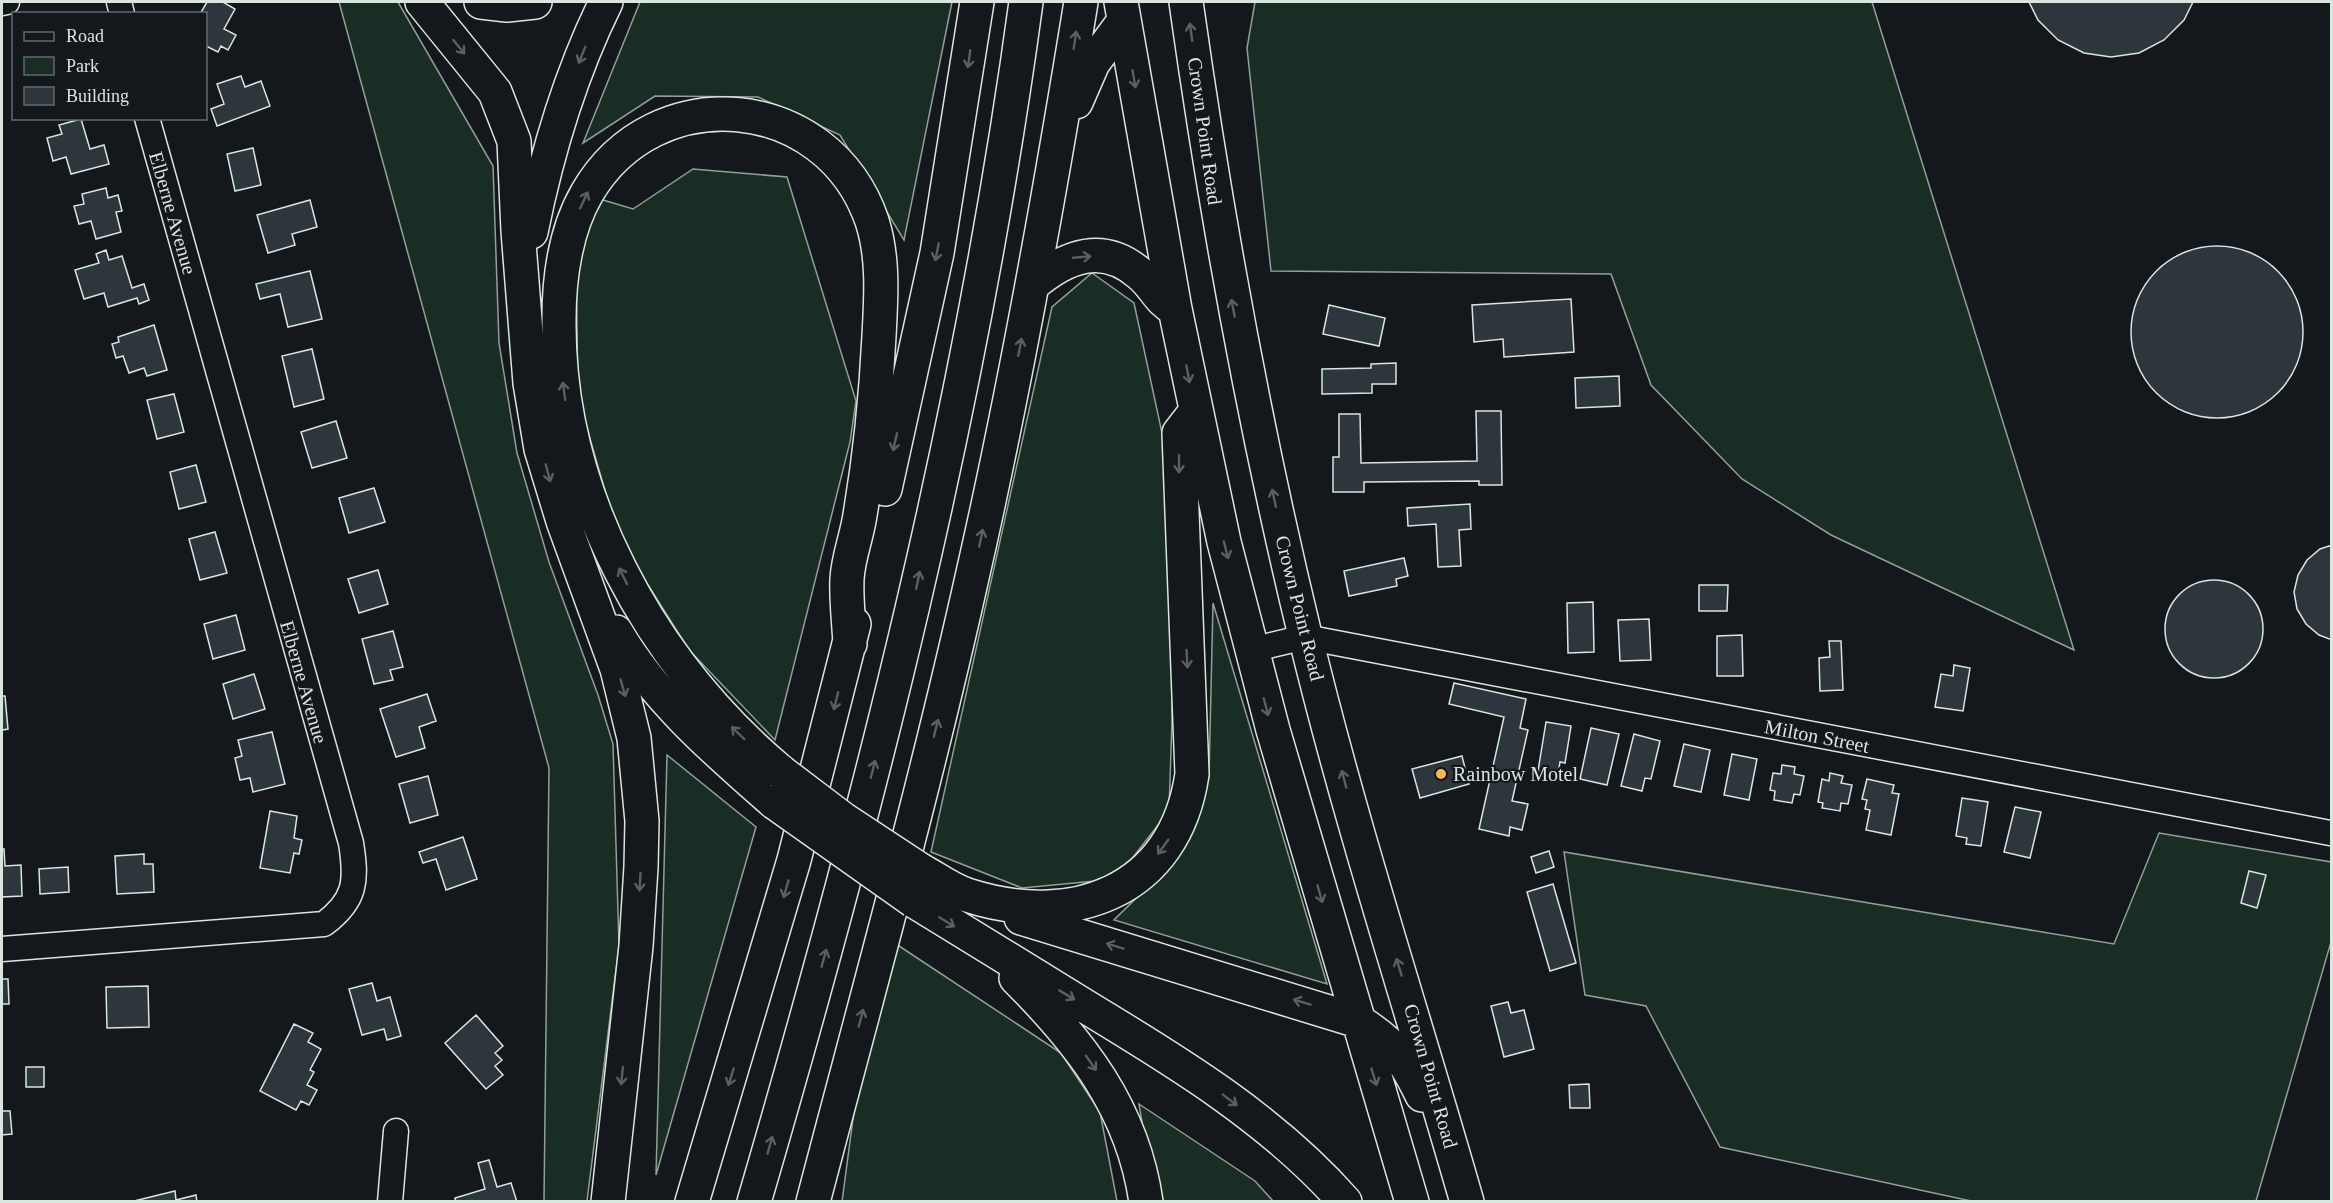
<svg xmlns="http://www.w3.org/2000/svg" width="2333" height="1203" font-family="'Times New Roman',serif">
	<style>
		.green { fill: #1a2d24; stroke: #939e99; stroke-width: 1.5 }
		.building { fill: #2c363c; stroke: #d8e6dc; stroke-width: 1.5 }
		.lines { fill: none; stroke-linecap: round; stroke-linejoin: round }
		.minor-casing { stroke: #d8e6dc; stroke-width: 27 }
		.highway-casing { stroke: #d8e6dc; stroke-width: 36 }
		.minor { stroke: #14181c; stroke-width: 24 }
		.highway { stroke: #14181c; stroke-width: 33 }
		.highway-bridge-casing { stroke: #d8e6dc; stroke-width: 36; stroke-linecap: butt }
		.highway-bridge { stroke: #14181c; stroke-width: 33 }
		.oneway { stroke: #59605f }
		.poi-dot { fill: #ffb74d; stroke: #14181c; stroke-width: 2 }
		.labels { text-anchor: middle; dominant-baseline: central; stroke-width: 4.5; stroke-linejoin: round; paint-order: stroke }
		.street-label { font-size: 20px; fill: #d8e6dc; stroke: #14181c }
		.poi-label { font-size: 20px; fill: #d8e6dc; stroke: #14181c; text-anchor: start }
	</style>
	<rect width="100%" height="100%" fill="#14181c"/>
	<path class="green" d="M339,2H398L493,166L499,343L517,453L549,562L598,695L613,744L619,946L587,1201H544L549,768Z
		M640,2H952L904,240L840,135L758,97L655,96L583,143Z
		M1255,2H1872L2074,650L1831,535L1742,479L1651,385L1611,274L1271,271L1247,48Z
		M693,169L787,177L856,401L850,442L775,740L689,650L619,539L578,397L576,254L593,197L633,209Z
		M1092,273L1134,303L1170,470L1172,720L1169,811L1116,879L1022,888L931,852L1052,307Z
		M1213,603L1327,984L1114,920L1176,859L1209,777Z
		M667,755L756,827L656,1175Z
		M2159,833L2331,862V942L2256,1201H1971L1720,1147L1646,1006L1585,995L1564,852L2114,944Z
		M896,944L1061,1053L1100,1112L1117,1201L842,1202L854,1111Z
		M1139,1104L1255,1181L1273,1201H1155Z"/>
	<path class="building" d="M207,2H223L235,9L224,29L236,35L228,50L221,46L218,52L206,46V14H200Z
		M2029,2H2193L2184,20L2164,40L2139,53L2111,57L2084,53L2058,40L2038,20Z
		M241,76L245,87L261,81L270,106L217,126L211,109L224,104L217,84Z
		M81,119L90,149L104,145L109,164L71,174L66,157L53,161L47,138L62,134L59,125Z
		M253,148L261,185L235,191L227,154Z
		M106,188L108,198L118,195L122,211L116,212L121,232L96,239L91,221L79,224L74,206L84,204L82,194Z
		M310,200L317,227L292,234L295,245L268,253L257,215Z
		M2131 332a86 86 0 1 1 172 0a86 86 0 1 1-172 0Z
		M106,250L109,260L122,256L132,288L144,284L149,300L139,304L137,298L108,307L104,293L84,299L75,270L99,263L96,254Z
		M310,271L322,319L288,327L280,294L260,299L256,284Z
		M1571,299L1574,352L1504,357L1503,339L1474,342L1472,305Z
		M1329,305L1385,318L1379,346L1323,334Z
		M154,325L167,370L147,376L144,368L129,373L123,356L116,358L112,344L119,342L118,337Z
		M312,349L324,399L294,407L282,356Z
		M1396,363V384H1372V393L1322,394V369L1371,368V364Z
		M1619,376L1620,406L1576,408L1575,378Z
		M174,394L184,432L157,439L147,400Z
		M1476,411H1501L1502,485H1479V481L1364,482V492H1333V457H1339V414H1360L1361,463L1477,461Z
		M336,421L347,458L312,468L301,432Z
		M196,465L206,502L179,509L170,472Z
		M374,488L385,522L349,533L339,498Z
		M1470,504L1471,529L1459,530L1461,566L1438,567L1436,524L1408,526L1407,508Z
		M215,532L227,573L200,580L189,539Z
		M2332,545V640L2319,635L2306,624L2297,609L2294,592L2298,575L2307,560L2320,549Z
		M1404,558L1408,576L1396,579L1397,586L1349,596L1344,571Z
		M378,570L388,604L359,613L348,579Z
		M2165 629a49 49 0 1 1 98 0a49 49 0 1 1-98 0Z
		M1699,585H1728L1727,611H1699Z
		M1593,602L1594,652L1568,653L1567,603Z
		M236,615L245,650L213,659L204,624Z
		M1649,619L1651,660L1620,661L1618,620Z
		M393,631L403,667L390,670L393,680L374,684L362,639Z
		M1742,635L1743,676H1717V636Z
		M1829,641H1841L1843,690L1820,691L1819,658L1830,657Z
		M1954,665L1970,668L1963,711L1935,707L1941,674L1953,676Z
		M254,674L265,709L233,719L223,684Z
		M1454,683L1526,699L1520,728L1528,730L1512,801L1528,804L1522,830L1510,827L1509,836L1479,829L1504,717L1449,704Z
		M427,694L436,721L419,727L425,748L396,757L380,709Z
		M2,696H5L8,729L2,730Z
		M1546,722L1571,726L1565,763L1560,762L1558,775L1538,771Z
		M1591,728L1619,734L1607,785L1580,779Z
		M272,732L285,784L253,792L250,778L240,780L235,758L242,756L238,740Z
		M1634,734L1660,741L1651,779L1645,778L1642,791L1621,786Z
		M1684,744L1710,750L1701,792L1674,786Z
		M1732,754L1757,759L1749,800L1724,795Z
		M1462,756L1469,784L1420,798L1412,769Z
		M1782,765L1795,767L1794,774L1804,776L1800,795L1794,794L1792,803L1774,800L1775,791L1770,790L1773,773L1781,774Z
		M1830,773L1843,776L1841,783L1852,785L1848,804L1841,803L1840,811L1822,808L1823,803L1818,802L1822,779L1829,781Z
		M428,776L438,815L410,823L399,784Z
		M1867,779L1894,785L1892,793L1899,794L1891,835L1866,830L1870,810L1865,809L1867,800L1862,799Z
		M1962,798L1988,802L1981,846L1966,844L1967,838L1956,836Z
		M2015,807L2041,812L2030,858L2004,852Z
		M270,811L297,816L294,838L302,840L299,854L294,853L290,873L260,868Z
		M463,837L477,879L446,890L436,859L423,863L419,852Z
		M2,849H4L5,866L21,865L22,896L2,897V908Z
		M1549,851L1554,867L1536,873L1531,857Z
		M144,854V864H153L154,892L117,894L115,856Z
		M68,867L69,892L40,894L39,869Z
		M2249,871L2266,875L2257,908L2241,903Z
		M1553,884L1576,963L1550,971L1527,892Z
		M2,979H8L9,1004H2Z
		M372,983L377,1001L390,997L401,1036L387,1040L384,1029L362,1035L349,989Z
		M148,986L149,1027L107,1028L106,987Z
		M1508,1002L1511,1013L1524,1010L1534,1049L1504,1057L1491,1006Z
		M476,1015L503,1046L495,1053L502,1060L495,1066L503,1075L486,1089L445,1043Z
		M294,1024L313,1033L308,1042L321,1049L310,1070L314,1072L307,1085L317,1090L309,1105L301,1101L296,1110L260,1091Z
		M26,1067H44V1087H26Z
		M1589,1084L1590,1108H1570L1569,1085Z
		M2,1111H10L12,1134L2,1135Z
		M489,1160L497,1187L511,1183L517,1202H456L455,1198L485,1189L478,1163Z
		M175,1191L176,1200L196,1195L197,1202H130Z"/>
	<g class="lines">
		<g class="minor-casing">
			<path id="minor" d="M119,2L122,14
				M2,3L7,2
				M1251,650L1305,637L2330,833
				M2,949L324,924C356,900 357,881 351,843L147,118
				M390,1202L396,1131"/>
		</g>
		<g class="highway-casing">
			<path id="highway" d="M422,2L495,92L514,141L518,231L530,383L541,449L563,521L617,669L634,738L642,821L641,867L636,946L608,1202
				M481,2L507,5L535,2
				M1121,2L1175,309L1224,542L1273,730L1412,1202
				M1186,2C1216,215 1254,425 1305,635C1351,826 1413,1013 1467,1202
				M1076,102L1093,63L1124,21
				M531,232C547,152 570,75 606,2
				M1032,285C1065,257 1102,241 1140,274C1155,286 1157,299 1175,309
				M885,489L937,253L977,2
				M616,632C655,699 717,752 774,802
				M781,772C650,662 557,493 559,319C559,277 566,229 587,193C655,76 828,92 872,221C884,258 881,298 879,336C876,396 870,456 860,515C857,536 848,558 847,579C846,601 849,623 850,644
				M922,871C937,879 951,890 967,895C1071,929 1175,893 1192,774L1179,433L1196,411
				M914,901C972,937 1030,972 1088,1008C1179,1063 1274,1121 1345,1202
				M1021,918L1358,1021C1394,1044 1403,1056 1422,1095
				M1016,978C1080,1042 1133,1109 1146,1202
				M692,1202L794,860L854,624
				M754,1202C869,808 971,409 1026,2
				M813,1202C868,992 926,784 973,573C1016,384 1050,193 1081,2"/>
		</g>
		<use href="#minor" class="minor"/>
		<use href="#highway" class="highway"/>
		<g class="highway-bridge-casing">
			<path id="highway-bridge" d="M781,772L843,819L922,871
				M774,802L914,901"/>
		</g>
		<use href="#highway-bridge" class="highway-bridge"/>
	</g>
	<defs><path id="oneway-shaft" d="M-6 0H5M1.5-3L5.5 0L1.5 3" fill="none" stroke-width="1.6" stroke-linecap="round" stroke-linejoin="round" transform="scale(1.5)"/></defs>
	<g class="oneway">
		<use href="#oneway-shaft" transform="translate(1191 32) rotate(-98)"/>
		<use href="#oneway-shaft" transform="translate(1075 40) rotate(-81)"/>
		<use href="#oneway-shaft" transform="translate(459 47) rotate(51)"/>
		<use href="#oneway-shaft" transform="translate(582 55) rotate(112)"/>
		<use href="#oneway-shaft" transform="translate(969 59) rotate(98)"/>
		<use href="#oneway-shaft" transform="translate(1134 79) rotate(80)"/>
		<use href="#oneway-shaft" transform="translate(584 200) rotate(-65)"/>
		<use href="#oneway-shaft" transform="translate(937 252) rotate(101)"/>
		<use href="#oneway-shaft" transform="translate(1082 257) rotate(-5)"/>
		<use href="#oneway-shaft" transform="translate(1233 308) rotate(-101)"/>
		<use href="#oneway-shaft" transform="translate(1020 347) rotate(-79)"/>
		<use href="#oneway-shaft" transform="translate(1188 374) rotate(79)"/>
		<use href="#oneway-shaft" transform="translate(564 391) rotate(-98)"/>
		<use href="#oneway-shaft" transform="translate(895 442) rotate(103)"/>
		<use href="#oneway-shaft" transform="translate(1179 464) rotate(90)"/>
		<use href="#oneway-shaft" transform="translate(548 473) rotate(75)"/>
		<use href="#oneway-shaft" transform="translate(1274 498) rotate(-102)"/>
		<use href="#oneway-shaft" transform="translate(981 538) rotate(-78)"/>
		<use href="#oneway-shaft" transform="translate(1226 550) rotate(76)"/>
		<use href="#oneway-shaft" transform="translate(623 576) rotate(-117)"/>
		<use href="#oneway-shaft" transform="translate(918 580) rotate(-78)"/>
		<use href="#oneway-shaft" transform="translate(1187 659) rotate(87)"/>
		<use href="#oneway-shaft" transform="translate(623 688) rotate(74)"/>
		<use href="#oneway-shaft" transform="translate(836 701) rotate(104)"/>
		<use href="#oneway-shaft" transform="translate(1266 707) rotate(75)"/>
		<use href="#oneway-shaft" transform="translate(936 728) rotate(-76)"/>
		<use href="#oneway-shaft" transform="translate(738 733) rotate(-136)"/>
		<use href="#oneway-shaft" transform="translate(873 769) rotate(-76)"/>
		<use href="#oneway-shaft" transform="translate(1344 779) rotate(-105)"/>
		<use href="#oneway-shaft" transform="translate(1163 847) rotate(126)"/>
		<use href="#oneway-shaft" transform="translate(640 882) rotate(93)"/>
		<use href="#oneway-shaft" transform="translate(786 889) rotate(106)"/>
		<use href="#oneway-shaft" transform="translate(1320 894) rotate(74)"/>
		<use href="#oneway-shaft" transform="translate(947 922) rotate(32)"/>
		<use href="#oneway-shaft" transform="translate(1115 946) rotate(-163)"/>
		<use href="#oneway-shaft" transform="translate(824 958) rotate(-74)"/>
		<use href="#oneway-shaft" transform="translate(1399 967) rotate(-107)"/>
		<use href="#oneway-shaft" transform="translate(1067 995) rotate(31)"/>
		<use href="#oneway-shaft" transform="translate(1302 1002) rotate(-163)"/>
		<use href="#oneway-shaft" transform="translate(861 1018) rotate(-75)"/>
		<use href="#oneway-shaft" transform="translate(1091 1063) rotate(55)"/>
		<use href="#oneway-shaft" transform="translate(622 1076) rotate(96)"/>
		<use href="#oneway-shaft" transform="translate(731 1077) rotate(107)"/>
		<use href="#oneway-shaft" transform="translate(1374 1077) rotate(73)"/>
		<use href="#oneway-shaft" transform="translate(1230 1100) rotate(37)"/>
		<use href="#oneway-shaft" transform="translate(770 1145) rotate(-74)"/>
	</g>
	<circle class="poi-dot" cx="1441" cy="774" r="6"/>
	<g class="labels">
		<g class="street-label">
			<text transform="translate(1205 131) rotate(82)">Crown Point Road</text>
			<text transform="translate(173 213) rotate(74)">Elberne Avenue</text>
			<text transform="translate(1300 608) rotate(76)">Crown Point Road</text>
			<text transform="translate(304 682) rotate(74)">Elberne Avenue</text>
			<text transform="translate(1817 736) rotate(11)">Milton Street</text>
			<text transform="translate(1431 1076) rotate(74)">Crown Point Road</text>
		</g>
		<g class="poi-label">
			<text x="1453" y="774">Rainbow Motel</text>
		</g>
	</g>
	<rect width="2333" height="1203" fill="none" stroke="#d8e6dc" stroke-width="6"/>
	<rect x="12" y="12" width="195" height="108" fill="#14181c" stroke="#626a69" stroke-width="1.5"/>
	<rect x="24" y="32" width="30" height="9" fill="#14181c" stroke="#626a69" stroke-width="1.5"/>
	<text x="66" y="42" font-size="18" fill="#d8e6dc">Road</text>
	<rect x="24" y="57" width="30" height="18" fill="#1a2d24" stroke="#626a69" stroke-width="1.5"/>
	<text x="66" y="72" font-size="18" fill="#d8e6dc">Park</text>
	<rect x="24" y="87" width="30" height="18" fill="#2c363c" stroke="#626a69" stroke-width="1.5"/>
	<text x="66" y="102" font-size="18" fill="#d8e6dc">Building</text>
</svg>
